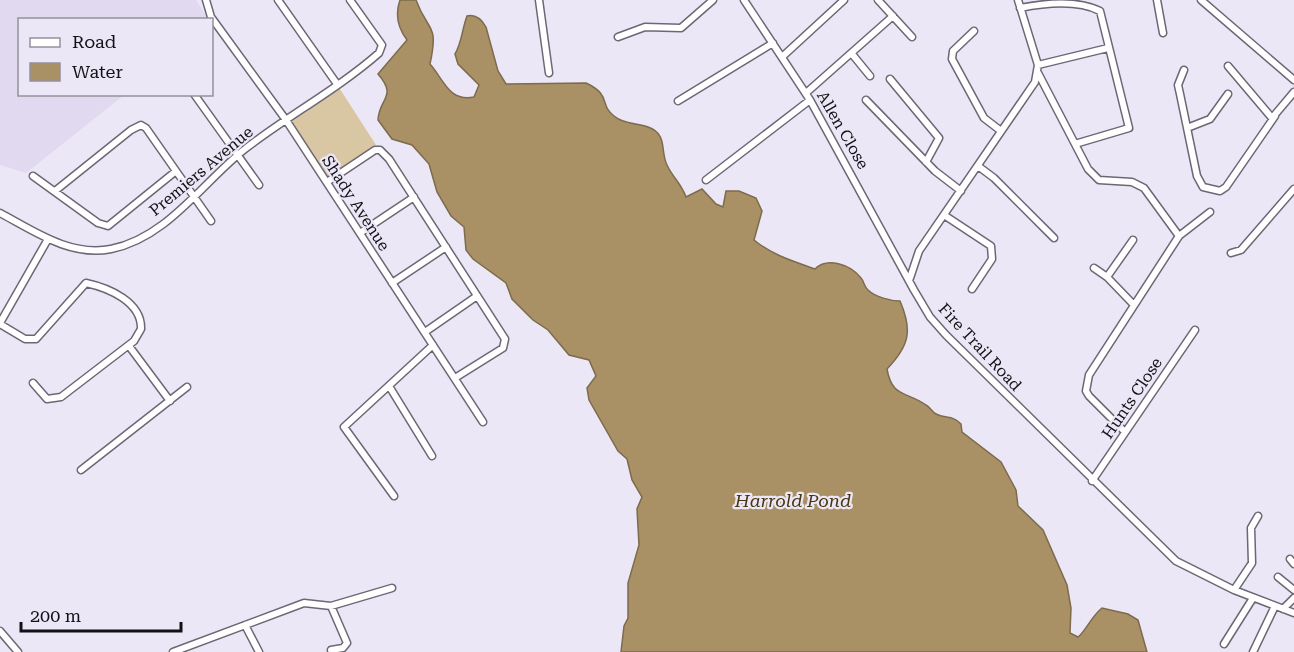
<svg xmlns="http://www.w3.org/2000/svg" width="1294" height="652" font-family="'Roboto Serif',serif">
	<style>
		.built { fill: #e1d9f0 }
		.green { fill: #d9c7a3 }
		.water { fill: #a99165; stroke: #7c6b4d; stroke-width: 1.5 }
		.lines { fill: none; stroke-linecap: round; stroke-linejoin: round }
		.minor-casing { stroke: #6b6774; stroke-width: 9 }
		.minor { stroke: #fff; stroke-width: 6 }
		.labels { text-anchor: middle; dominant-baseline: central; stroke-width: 4.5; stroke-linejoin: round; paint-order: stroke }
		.street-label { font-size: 16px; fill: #131116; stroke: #ece7f6 }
		.water-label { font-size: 18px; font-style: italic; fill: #473510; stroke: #ece7f6 }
	</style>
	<rect width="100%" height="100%" fill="#ece7f6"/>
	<path class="built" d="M0,0H196L208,19L20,20V94L124,95L26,173L0,165Z"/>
	<path class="green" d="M338,86L376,145L327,178L290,120Z"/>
	<path class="water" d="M400,0H416C428,33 439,22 430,64C444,80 449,102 474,97L479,85L458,64L455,54C462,42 462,29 467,16C476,14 482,20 486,27L498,71L506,84L586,83C612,95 599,105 614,116C623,124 637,123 648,127C668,134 660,151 667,165C673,178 681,183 686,197L702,189L716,204L723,207L726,191H739L756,198L762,211L754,240C772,255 793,261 815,269C827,257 850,264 861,278C864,281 864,287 868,290C875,297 891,301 900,301C913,331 909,346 887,369C892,398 906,391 926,405C930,407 932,412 936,414C945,419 953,415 961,424L962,432L1001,462L1016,490L1018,506L1043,530L1067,585L1071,608L1070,633L1078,637C1086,631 1090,618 1102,608L1128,614L1138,620L1147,652H621L624,626L628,618V583L639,545L637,509L642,497L632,480L627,459L618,451L589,400L587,388L596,376L589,360L569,355L548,330L533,320L512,299L506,283L473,259L466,250L464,227L451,216L437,192L429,164L412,145L392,139L378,120C379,98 398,97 378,74L407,40C398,28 395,14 400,0Z"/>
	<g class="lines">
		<g class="minor-casing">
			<path id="minor" d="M206,0L211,17L286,120L483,422
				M278,0L337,84
				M539,0L549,73
				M744,0L810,100L914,290L930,317L946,335L1176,561L1234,590L1294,613
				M878,0L912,37
				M1157,0L1163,33
				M1201,0L1294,80
				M1020,8C1045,3 1078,0 1100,11L1129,128L1075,144
				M974,31L953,51L952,59L984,118L1001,131
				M618,37L645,27L681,28L713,0
				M852,54L870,76
				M782,57L844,0
				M1038,65L1108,48
				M1228,66L1272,118L1294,92
				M1184,70L1178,85L1180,94L1197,176L1203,187L1220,191L1226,187L1275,116
				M1038,73L1088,169L1099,180L1132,182L1144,188L1179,236
				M890,79L939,138L926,162
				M806,93L893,16
				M194,94L259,185
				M866,100L935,171L961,191
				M678,101L773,43
				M1187,128L1210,119L1228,94
				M978,166L994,178L1054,238
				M33,176L98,223L108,226L176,171
				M706,180L810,100
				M327,182L375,150H380L389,159L505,339L503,348L455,378
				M55,191L131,130L141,125L146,128L211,221
				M0,213C34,231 70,257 111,249C167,238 203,182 245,149C289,115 338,89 379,53L382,45L350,0
				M944,215L991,246L992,259L972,289
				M360,233L414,197
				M1231,253L1241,250L1294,189
				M1094,268L1107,277
				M910,278L919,251L1035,82L1038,65L1018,0
				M392,283L446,247
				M1133,304L1107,277L1133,240
				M0,323L48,239
				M0,324L25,339H36L86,283C109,288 142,302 141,329L134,341L61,397L47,399L33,383
				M425,332L477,296
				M129,346L170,401
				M389,386L432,456
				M1125,432L1089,396L1086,391L1089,375L1179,236L1210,212
				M81,470L187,387
				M1092,481L1195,330
				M394,496L344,427L433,345
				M1290,559L1294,564
				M1278,577L1294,590
				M1234,590L1252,563L1251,528L1258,516
				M331,606L347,643L343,648L331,650
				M1283,609L1294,598
				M245,625L259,652
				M0,631L18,652
				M1224,644L1253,598
				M173,652L304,603L331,606L392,588
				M1253,652L1275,606"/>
		</g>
		<use href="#minor" class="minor"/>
	</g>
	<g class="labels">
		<g class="street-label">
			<text transform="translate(843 130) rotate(60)">Allen Close</text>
			<text transform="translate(201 171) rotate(-40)">Premiers Avenue</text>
			<text transform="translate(356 203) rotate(57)">Shady Avenue</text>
			<text transform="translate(980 347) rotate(47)">Fire Trail Road</text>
			<text transform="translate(1132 398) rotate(-56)">Hunts Close</text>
		</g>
		<g class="water-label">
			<text x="793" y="500">Harrold Pond</text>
		</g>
	</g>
	<rect x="18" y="18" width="195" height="78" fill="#ece7f6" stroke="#95919c" stroke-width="1.5"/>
	<rect x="30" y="38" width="30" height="9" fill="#ffffff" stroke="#95919c" stroke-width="1.5"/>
	<text x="72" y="48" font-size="18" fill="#131116">Road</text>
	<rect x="30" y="63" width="30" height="18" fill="#a99165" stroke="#95919c" stroke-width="1.5"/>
	<text x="72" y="78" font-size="18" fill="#131116">Water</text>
	<path d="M21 622v9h160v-9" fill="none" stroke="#131116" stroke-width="3"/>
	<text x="30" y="622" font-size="18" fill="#131116" stroke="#ece7f6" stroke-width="4.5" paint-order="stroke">200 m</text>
</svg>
